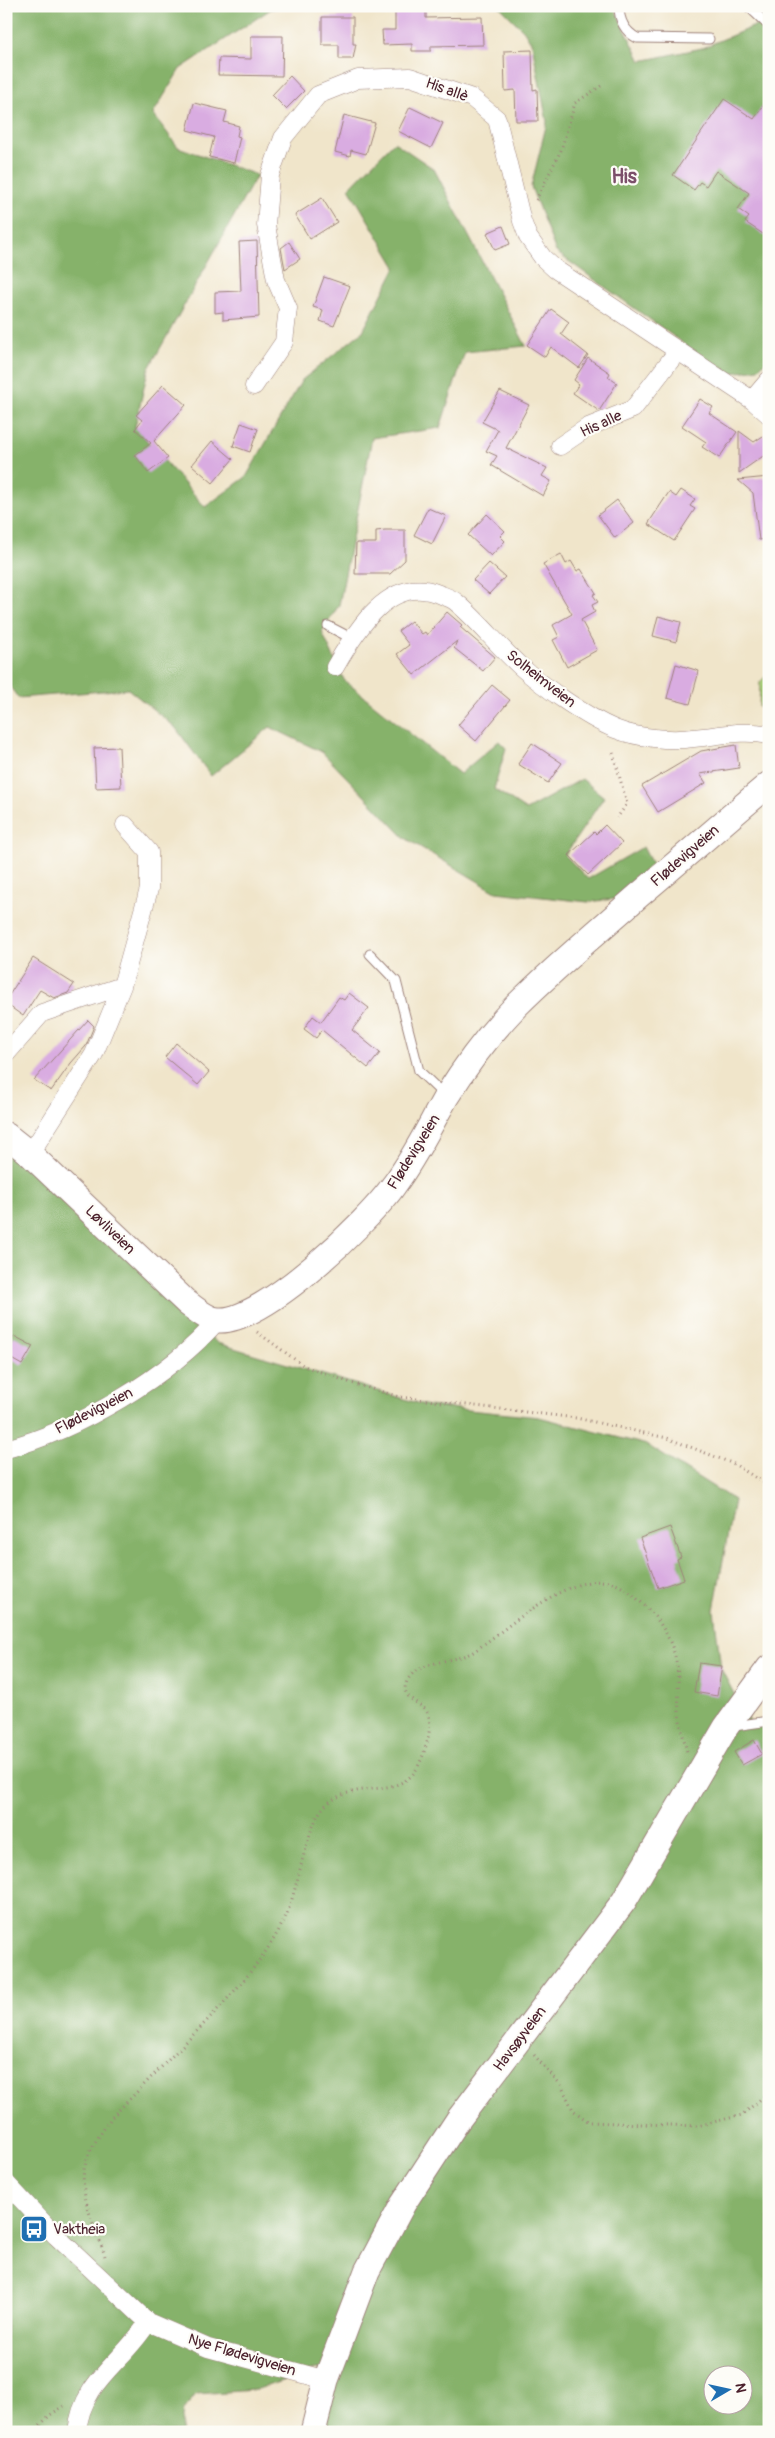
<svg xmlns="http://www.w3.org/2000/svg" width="775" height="2438" font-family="Pangolin,sans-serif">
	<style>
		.green { fill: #a9d07a; stroke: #7a7852 }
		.forest { fill: #86b26a; stroke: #68684a; fill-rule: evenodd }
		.building { fill: #d9ace1 }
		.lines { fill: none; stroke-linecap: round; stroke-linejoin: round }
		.service-casing { stroke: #9d827a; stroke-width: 11 }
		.minor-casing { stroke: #9d827a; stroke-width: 19 }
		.secondary-casing { stroke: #9d827a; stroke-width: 27 }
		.path { stroke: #9d827a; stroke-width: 3; stroke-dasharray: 1 4; stroke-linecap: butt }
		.service { stroke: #fff; stroke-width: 9 }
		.minor { stroke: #fff; stroke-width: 18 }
		.secondary { stroke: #fff; stroke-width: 25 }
		.labels { text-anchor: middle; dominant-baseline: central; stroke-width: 4.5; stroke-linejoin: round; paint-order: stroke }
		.street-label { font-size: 15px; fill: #4a1f2b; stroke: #fdfcf7 }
		.poi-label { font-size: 15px; fill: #4a1f2b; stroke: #fdfcf7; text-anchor: start }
		.district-label { font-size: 20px; font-weight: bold; fill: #7c506b; stroke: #fdfcf7 }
	</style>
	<rect width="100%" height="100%" fill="#fdfcf7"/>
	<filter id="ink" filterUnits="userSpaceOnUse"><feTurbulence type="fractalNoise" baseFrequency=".02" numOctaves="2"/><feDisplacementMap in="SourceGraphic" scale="10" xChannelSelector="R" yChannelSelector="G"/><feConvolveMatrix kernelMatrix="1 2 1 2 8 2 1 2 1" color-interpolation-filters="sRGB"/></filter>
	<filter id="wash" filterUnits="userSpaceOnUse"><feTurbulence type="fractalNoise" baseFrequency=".0096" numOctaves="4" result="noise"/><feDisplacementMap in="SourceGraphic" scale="20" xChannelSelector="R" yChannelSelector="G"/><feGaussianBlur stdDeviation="1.12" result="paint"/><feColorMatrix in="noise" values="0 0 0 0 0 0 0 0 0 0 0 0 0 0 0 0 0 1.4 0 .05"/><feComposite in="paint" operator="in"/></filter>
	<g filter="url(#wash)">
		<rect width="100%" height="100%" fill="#f0e5ca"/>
		<path class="green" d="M769,673V715L759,706L760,682Z"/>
		<path class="forest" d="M6,6H286L271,9L180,69L153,114L178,147L257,175L148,370L135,427L205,507L246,477L302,380L363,331L396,267L349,188L394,142L434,169L526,346L465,352L440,428L372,438L339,605L322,632L344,680L460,774L499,741L506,748L494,789L526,810L582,779L604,797L565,855L588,879L643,847L652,864L614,899L588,902L496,892L405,838L322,752L270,727L211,776L175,727L128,689L18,698L6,681Z
			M499,6H613L641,61L702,48L769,20V358L758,369L726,374L556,252L531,187L547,122L532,44L524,31Z
			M6,1145L141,1263L217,1343L428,1406L539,1417L647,1445L734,1500L714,1610L721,1669L750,1724L769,1718V2432H318L320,2368L255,2390L196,2394L184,2410L181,2432H6ZM712,2376H742V2406H712Z"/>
		<g id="blocks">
			<path class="building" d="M426,9V18L482,17L483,45L431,46V51H412V44L383,45L382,30H395V10Z
				M322,17H353V44H356L353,59H339V45H322Z
				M251,36H283L282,76L218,75L219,58L251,59Z
				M532,50L533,90L537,89L538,121H516L515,90L505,91L504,51Z
				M290,76L304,91L286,109L272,95Z
				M769,97V238L745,222L749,217L738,209L749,193L716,171L706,186L700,182L694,190L673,175L724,99L754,119Z
				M194,103L227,111L224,122L239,126L237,136L240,137L234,163L209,157L214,137L187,130Z
				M410,107L443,123L431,148L398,131Z
				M344,115L375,123L366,154L351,150L350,156L335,152Z
				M322,198L337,222L310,239L295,215Z
				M503,226L510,244L495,250L487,233Z
				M257,241L259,317L223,320V312L215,313V292L241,291L239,242Z
				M289,242L300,259L285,269L281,248Z
				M324,277L350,286L334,326L320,321L323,310L313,307Z
				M551,309L569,322L561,334L588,355L579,368L551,347L545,357L527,345Z
				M588,358L610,373L608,377L617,383L599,411L573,393L579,384L574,380Z
				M163,385L186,405L154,441L168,458L148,473L135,455L151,443L135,429L142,420L136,415Z
				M500,391L529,405L506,448L547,468L542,476L551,481L543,496L491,465L497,456L486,451L498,430L482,422Z
				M700,399L713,407L709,413L737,432L719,458L702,447L706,442L682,426Z
				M241,423L258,429L250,452L233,446Z
				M739,431L754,442L769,432V452L739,473Z
				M212,441L233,459L213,483L192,465Z
				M769,477V539L759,540L753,493L738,480Z
				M681,490L695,499L690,506L695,509L674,541L648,524L669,492L676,497Z
				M617,500L634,523L615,538L598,515Z
				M428,508L446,516L432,544L414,535Z
				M487,514L505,531L500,536L505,541L491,556L468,535Z
				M385,530H405V560L390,574H355L356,543H376V531Z
				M561,554L566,564L571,561L577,571L581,569L596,593L593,595L598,602L592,605L595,612L581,620L597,650L567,667L553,640L559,637L553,625L572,614L543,564Z
				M489,563L505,577L489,594L473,580Z
				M447,612L462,625L460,627L495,657L483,671L454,648L457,641L414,675L397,654L409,645L398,631L411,621L422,634L425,632L427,635Z
				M658,616L681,622L676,642L653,636Z
				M676,664L699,671L690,704L667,698Z
				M492,685L510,700L476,741L458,725Z
				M532,743L562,763L548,783L518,764Z
				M736,745L739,768L700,774L706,783L658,812L642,786L701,751Z
				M119,747L121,787L96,788L94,748Z
				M605,825L622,843L588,875L569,855L594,832L596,834Z
				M33,958L74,984L68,993L54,998L40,990L23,1016L6,1004V1000Z
				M349,993L369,1008L352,1030L380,1053L368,1068L322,1030L316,1038L304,1029L313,1016L321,1022L339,997L344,1000Z
				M88,1020L94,1026L86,1046L71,1063L51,1091L34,1080Z
				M176,1043L209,1072L198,1085L165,1057Z
				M14,1336L33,1346L22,1365L6,1356V1350Z
				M670,1527L681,1557L677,1559L684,1579L658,1588L640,1538Z
				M699,1663L722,1666L717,1696L694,1692Z
				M754,1740L762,1754L742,1765L734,1752Z"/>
		</g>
	</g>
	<g filter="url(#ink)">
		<use href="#blocks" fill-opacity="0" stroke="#9d827a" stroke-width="1"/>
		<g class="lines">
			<g class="service-casing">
				<path id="service" d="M619,6C619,20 624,31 637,38L709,39
					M748,6L769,26
					M328,626L351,638
					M370,954L396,981L419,1071L444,1095
					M734,1726L769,1721"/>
			</g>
			<g class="minor-casing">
				<path id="minor" d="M254,386L284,342L288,308L276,280L266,225L270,175L283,138L318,95L358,79L410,77L472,98L497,119L522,221L528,237L543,258L555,269L752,400L769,415
					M752,400L769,380
					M560,446L588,427L633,409L677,352
					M335,667C355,632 390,573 439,594C444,596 451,598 456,602C479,621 498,646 520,666C544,687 586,717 615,729C638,738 669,741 694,738C720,736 742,729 769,735
					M6,1054L42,1013L122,986
					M30,1154L94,1054L122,986L149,889V852L125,825
					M6,1449C78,1430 169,1377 218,1320
					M6,2183L56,2236L148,2322L208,2348L326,2380
					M77,2432C82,2380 123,2363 148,2322"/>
			</g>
			<g class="secondary-casing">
				<path id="secondary" d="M6,1135L30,1154L187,1303C196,1309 207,1320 219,1320C263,1323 369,1221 394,1185C415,1157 429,1127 446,1097C466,1065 490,1033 516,1006C555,967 597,932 638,896C682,859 725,821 769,784
					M313,2432L326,2380L367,2271L403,2204L458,2120L624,1901L726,1727L769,1668"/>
			</g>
			<path class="path" d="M536,200L561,150L575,103L601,86
				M613,753L627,804L617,818
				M257,1332L304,1366L351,1383L400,1397L576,1418L667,1438L734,1464L769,1486
				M534,2055L561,2085L573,2110L589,2122L697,2126L742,2115L769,2092
				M105,2256C96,2228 76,2191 86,2162C91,2146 102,2132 111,2118C141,2088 171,2057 201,2027C233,1993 265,1960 285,1918C298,1891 306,1825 324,1807C352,1778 396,1800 416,1770C423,1759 435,1725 427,1712C420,1701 399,1699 407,1681C417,1661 453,1662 471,1653C476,1651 480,1647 484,1644C515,1622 569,1574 609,1582C623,1585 633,1595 643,1604C661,1621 673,1641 677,1666C679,1681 678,1696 679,1712C680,1725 684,1739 687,1752
				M33,2432L50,2415L64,2406"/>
			<use href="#service" class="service"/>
			<use href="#minor" class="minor"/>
			<use href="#secondary" class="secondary"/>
		</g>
	</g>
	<defs>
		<g id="bus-square" transform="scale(1.4375)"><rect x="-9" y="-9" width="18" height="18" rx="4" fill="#1f6fb2" stroke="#fdfcf7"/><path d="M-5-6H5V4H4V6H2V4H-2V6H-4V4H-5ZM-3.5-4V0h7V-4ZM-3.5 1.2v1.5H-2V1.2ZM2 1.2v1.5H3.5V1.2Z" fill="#fff"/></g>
	</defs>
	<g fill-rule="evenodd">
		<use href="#bus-square" x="34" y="2229"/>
	</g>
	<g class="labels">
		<g class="street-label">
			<text transform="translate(447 90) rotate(20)">His allè</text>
			<text transform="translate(601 424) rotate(-25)">His alle</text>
			<text transform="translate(541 679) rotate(38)">Solheimveien</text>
			<text transform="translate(685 856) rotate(-41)">Flødevigveien</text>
			<text transform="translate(414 1152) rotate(-58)">Flødevigveien</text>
			<text transform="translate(110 1230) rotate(44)">Løvliveien</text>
			<text transform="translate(94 1411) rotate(-27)">Flødevigveien</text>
			<text transform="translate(520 2039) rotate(-53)">Havsøyveien</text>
			<text transform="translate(242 2355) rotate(17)">Nye Flødevigveien</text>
		</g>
		<g class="poi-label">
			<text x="53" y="2229">Vaktheia</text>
		</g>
		<g class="district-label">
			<text x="624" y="176">His</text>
		</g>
	</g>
	<rect width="775" height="2438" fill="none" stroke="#fdfcf7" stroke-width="25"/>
	<g transform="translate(728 2390) rotate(81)"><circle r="24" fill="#fdfcf7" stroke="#b5a4a5"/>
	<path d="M0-4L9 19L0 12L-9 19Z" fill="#1f6fb2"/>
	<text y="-8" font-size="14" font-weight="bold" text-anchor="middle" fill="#4a1f2b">N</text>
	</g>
</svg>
